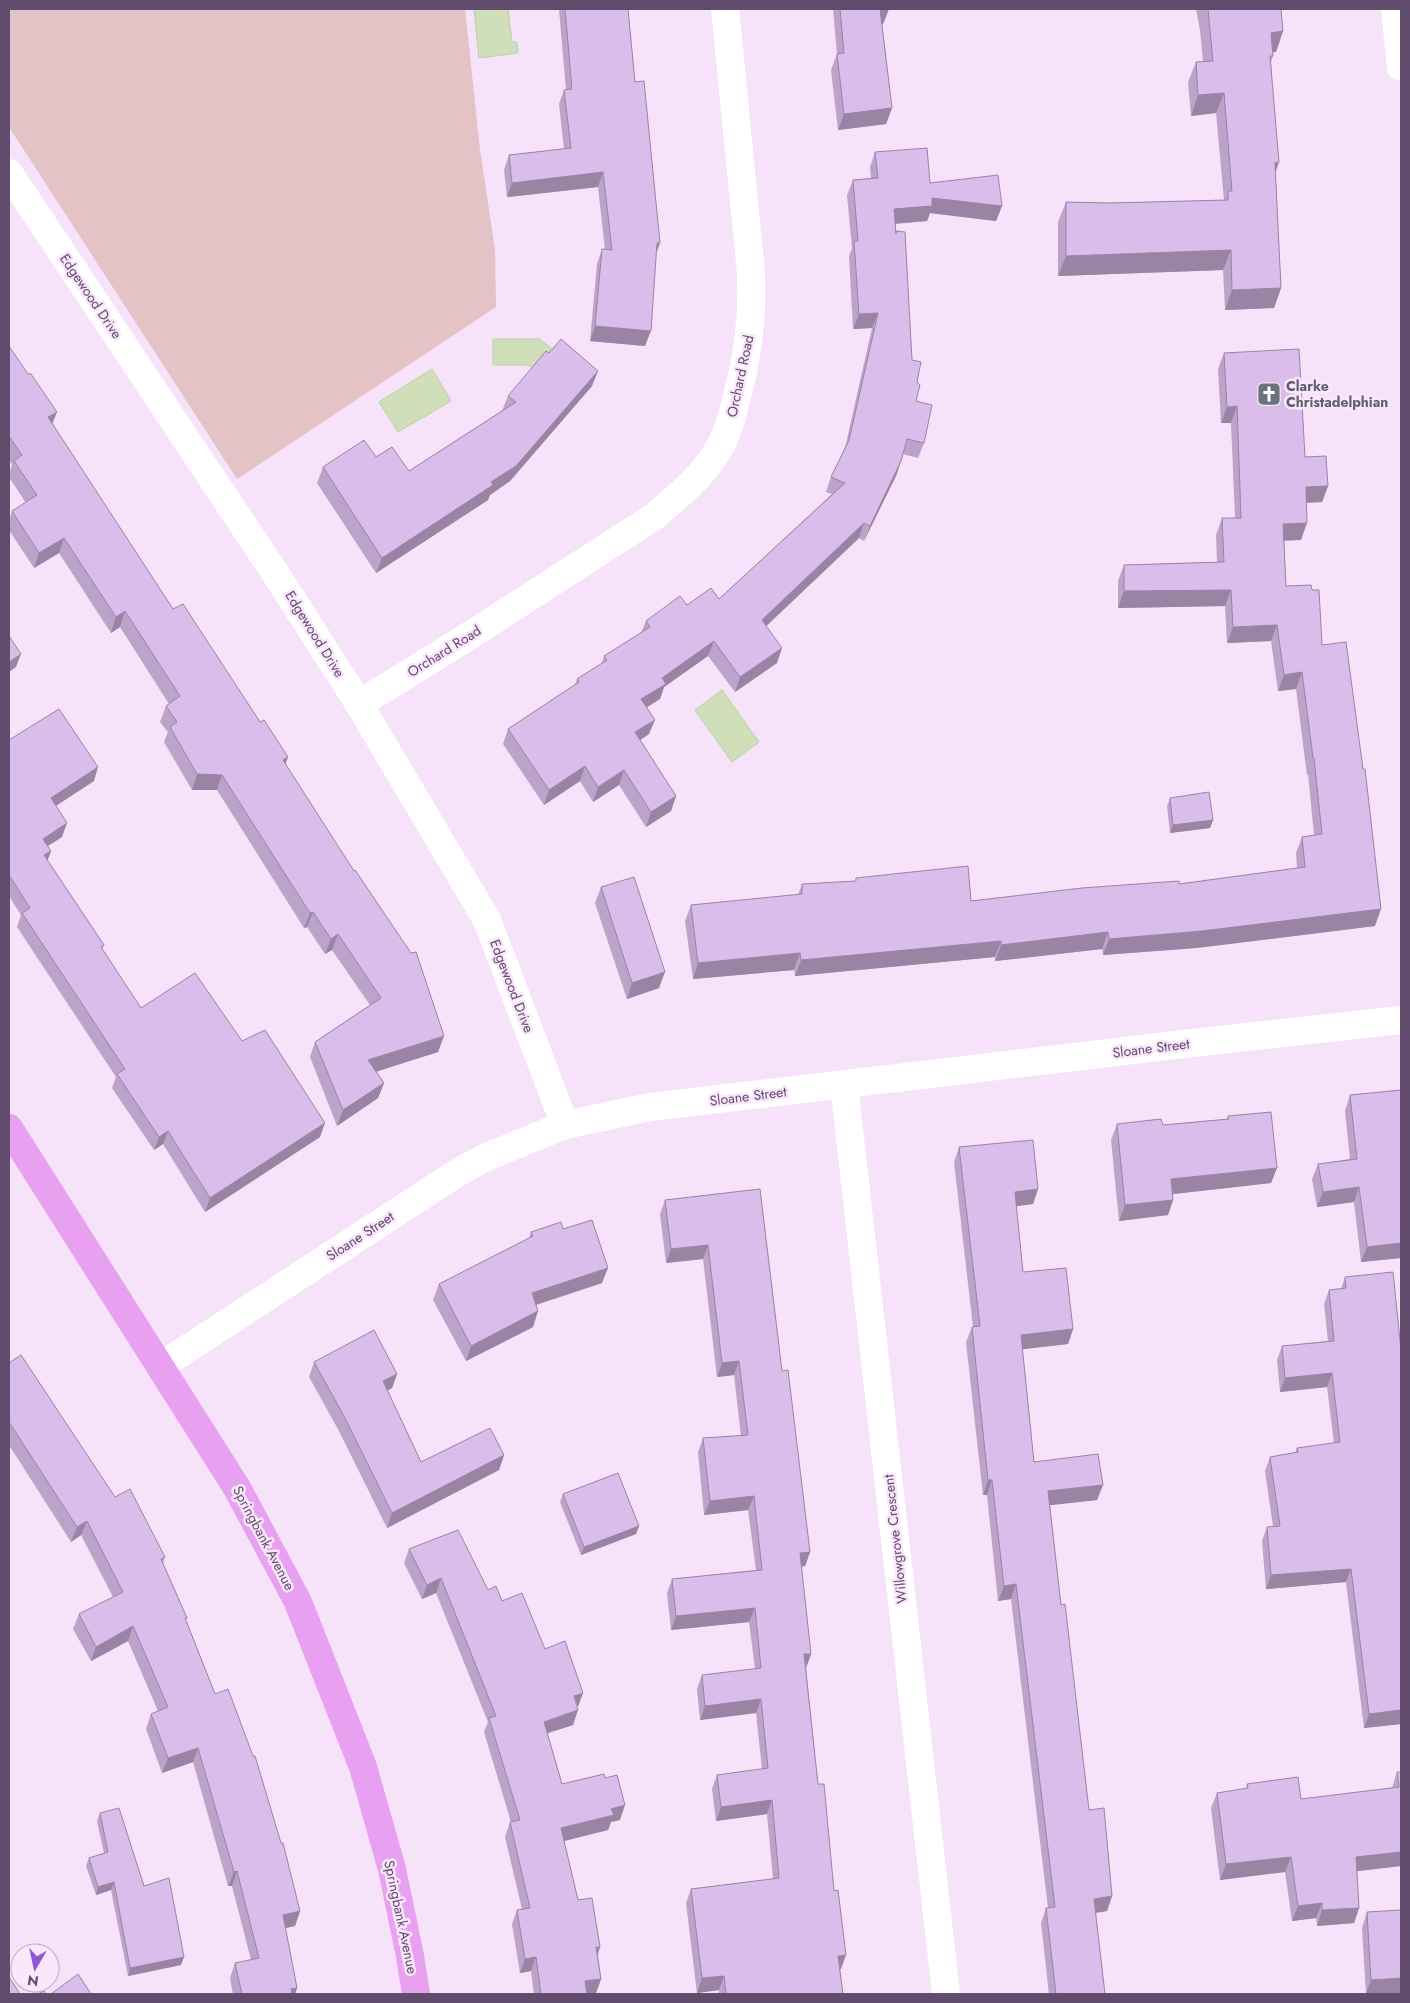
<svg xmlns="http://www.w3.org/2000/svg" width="1410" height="2003" font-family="Jost,sans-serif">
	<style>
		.green { fill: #e4c3c7 }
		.water { fill: #d0dfb9; stroke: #bcd0a1 }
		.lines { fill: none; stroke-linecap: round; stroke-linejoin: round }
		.minor { stroke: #fff; stroke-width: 28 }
		.major { stroke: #e8a1f0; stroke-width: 28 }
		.wall { fill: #bca3ca }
		.shaded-wall { fill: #9984a4 }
		.building { fill: #dbbdeb; stroke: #9984a4 }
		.labels { text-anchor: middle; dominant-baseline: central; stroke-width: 5; stroke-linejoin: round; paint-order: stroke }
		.street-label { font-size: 14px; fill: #614c6d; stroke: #fae7fc }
		.worship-label { font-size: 14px; font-weight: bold; fill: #5b616d; stroke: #fae7fc; text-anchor: start }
	</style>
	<rect width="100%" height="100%" fill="#f6e2f9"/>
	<path class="green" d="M9,9H465L480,149L495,250L496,307L237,479L9,127Z"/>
	<path class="water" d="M474,9H508L512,42H517L518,53L479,58Z
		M493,339H539L554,350L534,368L527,365H493Z
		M432,369L451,401L398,432L379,402Z
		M722,690L759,742L732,762L695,710Z"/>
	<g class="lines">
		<path class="minor" d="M1395,9L1401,67
			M9,173L281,582L359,704L487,920L565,1125
			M359,704L472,634L655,516C678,496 702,477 718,450C728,433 733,415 737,396C749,352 754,308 750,262L725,9
			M844,1084L946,1994
			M161,1366L457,1173L486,1157L565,1125L650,1107L1201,1042L1401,1020"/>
		<path class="major" d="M9,1128L237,1488L298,1602L363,1767L392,1869L410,1956L416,1994"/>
	</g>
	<path class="wall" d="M559,9H628L635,82L656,252L645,346L590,341L597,264L602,249L605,250L598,187L507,197L504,170L509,155L564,149L559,104L564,90H566Z
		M833,9H889L883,24H882L892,108L886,124L838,130L831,70L837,54Z
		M1196,9H1281L1283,31L1276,52H1273V56L1271,62L1275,174L1281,288L1274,308L1225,310L1223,270L1058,276V222L1066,202L1109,203L1224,200L1216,113L1191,116L1188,82L1196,62L1203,61L1200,30Z
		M875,152L930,183L1002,206L996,221L930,213L927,221L895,224L912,360L917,382L916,401L924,443L918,458L903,454L896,476L864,541L859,538L766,626L777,663L735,692L708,656L664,687L660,699L647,707L649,734L640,740L676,796L671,811L646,827L619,785L593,802L580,781L544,805L503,744L508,729L575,685L577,679L602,663L604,656L641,633L646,621L687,605L719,599L832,494L826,492L831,477L845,448L872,328L853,329L849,256L852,248L847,195L853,180L871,178L870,167Z
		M9,346L52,424L173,609L260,722L288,757L285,764L438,1052L376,1071L384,1083L378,1098L337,1126L310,1057L315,1042L370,1005L332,950L325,954L307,927L304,928L217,790H192L164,742L168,732L160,722L166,706L169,704L120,627L111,633L59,553L34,568L9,530V521L12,511L26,503L9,477V474L12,465L9,459Z
		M1224,353L1328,486L1322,502L1306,503L1301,540H1284L1286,586L1312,590L1375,926L1196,948L1103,955L1102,949L995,961V957L795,976L794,970L693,979L685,921L691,905L798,895L802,884L855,881L856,878L971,901L1179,884L1297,868L1296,853L1302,837L1314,835L1308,774L1307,775L1296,689L1278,691L1271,641L1227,643L1225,606L1118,608V581L1124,565L1217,562L1216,535L1222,518H1235L1231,423H1221L1218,369Z
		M592,386L510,481L490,495L488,500L376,573L317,483L323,467L376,457L409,471L502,411L508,396Z
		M9,740L94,781L56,806L62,837L48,846L47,860L104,945L102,950L141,1008L242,1041L320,1137L205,1212L163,1144L154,1150L112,1088L116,1077L17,927L21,915L9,896Z
		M1170,798L1213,820L1210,828L1170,833L1167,806Z
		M601,887L659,988L627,999L595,903Z
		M1401,1090V1258L1361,1262L1354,1202L1317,1207L1312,1179L1318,1164L1350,1159L1345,1111L1350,1095Z
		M1228,1116L1277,1168L1271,1183L1173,1194V1200L1168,1215L1119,1221L1111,1140L1117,1124L1163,1125L1227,1119Z
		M959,1147L1038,1189L1033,1204L1016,1206L1023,1272L1073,1329L1068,1344L1022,1349L1034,1462L1103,1485L1097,1500L1050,1505L1061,1605L1089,1810L1112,1896L1107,1911L1095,1913L1105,1994H1049L1041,1923L1046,1908H1048L1011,1599L998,1601L987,1495H983L966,1342L972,1327H973L954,1162Z
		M760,1189L782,1371L810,1552L805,1566L801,1567L811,1654L806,1668L818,1784L843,1994H719V1990L697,1993L686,1903L691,1889L773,1879L767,1814L716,1821L712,1789L717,1775L762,1769L756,1713L700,1720L697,1689L702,1675L755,1669L749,1622L671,1630L667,1593L672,1579L756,1570L748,1510L704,1515L698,1452L703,1438L741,1436L734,1375L717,1377L703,1259L666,1263L660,1214L665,1200Z
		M563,1229L602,1283L536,1305L533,1327L466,1361L433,1300L439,1284L529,1238L531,1232Z
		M1345,1277L1401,1724L1364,1728L1346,1582L1266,1589L1262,1541L1267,1527L1273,1526L1265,1471L1270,1457L1295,1453L1297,1448L1334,1443L1327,1387L1280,1392L1277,1360L1282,1346L1328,1341L1324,1304L1329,1290L1341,1289Z
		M314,1362L397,1374L392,1388L387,1391L421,1462L504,1455L499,1470L387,1528L339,1431L309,1377Z
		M9,1363L115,1497L165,1557L163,1563L187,1618L186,1620L300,1911L295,1926L285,1928L297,1988L295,1994H233L230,1978L235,1963L251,1960L232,1886H228L193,1762L162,1773L146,1729L151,1714L158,1711L128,1641L91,1661L73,1629L79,1614L113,1597L81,1535L71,1542L9,1445Z
		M563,1494L639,1526L636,1534L581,1555L560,1502Z
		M409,1549L488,1590L502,1601L545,1649L577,1708L573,1725L547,1733L562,1784L605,1778L620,1820L611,1822L608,1830L564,1841L578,1900L600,1947L598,1955L601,1979L596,1993L588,1994H534L531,1971L520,1973L512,1924L517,1910L522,1909L505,1837L510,1822H511L484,1732L488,1722L436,1593L422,1599L404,1563Z
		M1397,1772H1401V1866L1357,1871L1359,1908L1354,1923L1317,1926L1316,1918L1292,1921L1285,1872L1220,1880L1211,1808L1217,1793L1246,1789L1247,1784L1301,1799L1392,1788Z
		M100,1813L144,1886L181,1965L128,1976L111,1890L96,1895L86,1866L89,1858L104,1853L97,1821Z
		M1401,1910V1993L1366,1994L1362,1928L1367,1912Z"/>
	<path class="shaded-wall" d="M880,9H889L883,24H874Z
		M1283,31L1276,52L1264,53L1271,33Z
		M1224,93L1216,113L1191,116L1198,95Z
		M892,108L886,124L838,130L844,114Z
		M1279,162L1272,183L1275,163Z
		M603,172L598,187L507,197L512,183Z
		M932,198L1002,206L996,221L930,213L927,221L889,224L894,209Z
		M657,243H660L655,257Z
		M1231,250L1223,270L1058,276L1066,256Z
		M1281,288L1274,308L1225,310L1232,290Z
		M878,313L872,328L853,329L859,314Z
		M595,326L651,331L645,346L590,341Z
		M598,371L592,386L510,481L490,495L488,500L376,573L382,558L491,482Z
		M1237,406L1231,423H1221L1227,407Z
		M57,412L51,427L48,417Z
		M901,461L896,476L864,541L870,526Z
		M1328,486L1322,502L1300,503L1306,487Z
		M864,523L859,538L757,635L762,620Z
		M1307,523L1301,540L1277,541L1283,524Z
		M64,538L59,553L34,568L39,553Z
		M1231,590L1225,606L1118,608L1124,591Z
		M125,611L120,627L111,633L116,617Z
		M1277,625L1271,641L1227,643L1233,627Z
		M714,641L708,656L664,687L660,699L636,714L641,699L662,678Z
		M782,648L777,663L735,692L740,677Z
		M21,654L16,667L9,672V662Z
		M1302,672L1296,689L1278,691L1284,675Z
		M655,720L649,734L630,747L635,732Z
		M288,757L282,773L283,760Z
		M585,766L580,781L544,805L549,790Z
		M98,767L94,781L46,812L51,798Z
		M624,770L619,785L593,802L598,787Z
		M197,774L222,775L217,790H192Z
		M676,796L671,811L646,827L651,812Z
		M1213,820L1210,828L1170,833L1173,825Z
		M67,823L62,837L38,852L43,839Z
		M51,851L46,865L44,855Z
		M1381,909L1375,926L1196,948L1103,955L1109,939Z
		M313,912L307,927L304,928L310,913Z
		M1108,932L1102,949L995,961L1001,945Z
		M338,934L332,950L325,954L331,939Z
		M1001,941L995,957L795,976L801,960Z
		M800,953L794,970L693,979L698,963Z
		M665,972L659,988L627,999L632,983Z
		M444,1036L438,1052L363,1076L368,1060Z
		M384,1083L378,1098L337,1126L343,1110Z
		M325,1123L320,1137L205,1212L210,1198Z
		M168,1131L163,1144L154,1150L159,1137Z
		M1277,1168L1271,1183L1165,1195L1171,1179Z
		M1359,1187L1354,1202L1317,1207L1323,1192Z
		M1038,1189L1033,1204L1009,1207L1015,1192Z
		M1173,1200L1168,1215L1119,1221L1125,1205Z
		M1401,1243V1258L1361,1262L1367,1247Z
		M708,1245L703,1259L666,1263L671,1249Z
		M608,1268L602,1283L526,1308L532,1293Z
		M538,1311L533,1327L466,1361L471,1346Z
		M1073,1329L1068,1344L1015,1350L1021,1335Z
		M739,1361L734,1375L717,1377L722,1363Z
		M1332,1373L1327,1387L1280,1392L1285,1378Z
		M397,1374L392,1388L377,1396L383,1381Z
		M504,1455L499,1470L387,1528L392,1513Z
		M988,1480H992L987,1495H983Z
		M1103,1485L1097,1500L1043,1506L1048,1491Z
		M754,1496L748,1510L704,1515L710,1501Z
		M87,1521L81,1535L71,1542L77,1527Z
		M639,1526L636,1534L581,1555L584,1547Z
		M810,1552L805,1566L795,1567L800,1553Z
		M1351,1569L1346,1582L1266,1589L1271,1575Z
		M441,1578L436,1593L422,1599L427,1585Z
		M1016,1584L1011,1599L998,1601L1004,1586Z
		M755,1608L749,1622L671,1630L676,1616Z
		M133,1626L128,1641L91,1661L96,1647Z
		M804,1654H811L806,1668Z
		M583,1693L578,1707L574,1696Z
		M761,1699L756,1713L700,1720L705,1706Z
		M578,1710L573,1725L539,1736L544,1722Z
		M1401,1710V1724L1364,1728L1369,1714Z
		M198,1748L193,1762L162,1773L168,1758Z
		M772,1800L767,1814L716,1821L721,1807Z
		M625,1805L620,1820L611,1822L608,1830L556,1843L561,1828L611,1809Z
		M1401,1852V1866L1350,1872L1356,1857Z
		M1291,1857L1285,1872L1220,1880L1226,1864Z
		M237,1871L232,1886H228L234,1872Z
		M114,1882L111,1890L96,1895L98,1887Z
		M1112,1896L1107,1911L1088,1914L1094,1899Z
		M1322,1903L1316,1918L1292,1921L1298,1906Z
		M1359,1908L1354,1923L1317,1926L1322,1910Z
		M300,1911L295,1926L277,1930L283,1915Z
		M596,1947H600L595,1961Z
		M846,1955L841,1969L833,1970L838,1956Z
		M184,1957L181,1965L128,1976L130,1968Z
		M536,1957L531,1971L520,1973L525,1959Z
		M724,1976L719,1990L697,1993L702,1978Z
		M1401,1978V1993L1366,1994L1371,1980Z
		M601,1979L596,1993L581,1994L585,1981Z
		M297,1988L295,1994H289L291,1989Z"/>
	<path class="building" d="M565,9H628L635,82L644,81L660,243H657L651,331L595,326L602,249L612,250L603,172L512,183L509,155L571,148L564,90L572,89Z
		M840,9H880L892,108L844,114L837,54L844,53Z
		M1208,9H1281L1283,31L1271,33L1273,56H1270L1279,162L1275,163L1281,288L1232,290L1231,250L1066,256V202L1109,203L1228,200V191H1232L1224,93L1198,95L1196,62L1213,61Z
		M927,148L930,183L998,175L1002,206L932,198V206L894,209L896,234V231L905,232L912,360L921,362L917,382L920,385L916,401L932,405L924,443L907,439L901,461L870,526L864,523L762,620L782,648L740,677L714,641L662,678L666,684L641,699L655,720L635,732L676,796L651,812L624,770L598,787L585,766L549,790L508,729L579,682L577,679L607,660L604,656L650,627L646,621L680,596L687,605L711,588L719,599L845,483L831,477L849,440L878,313L859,314L854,241H858L853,180L878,178L875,152Z
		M561,339L598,371L516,466L491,482L493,485L382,558L323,467L364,440L376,457L392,447L409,471L516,402L508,396L546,351L549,353Z
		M9,346L28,374H31L57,412L48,417L173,609L183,604L260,722L264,720L288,757L283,760L354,871L355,870L411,953L416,952L444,1036L368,1060L384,1083L343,1110L315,1042L381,998L338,934L331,939L313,912L310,913L222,775L197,774L170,727L177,722L166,706L180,696L125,611L116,617L64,538L39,553L12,511L37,495L14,461L22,455L9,436Z
		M1299,349L1305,457L1326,456L1328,486L1306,487L1307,523L1283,524L1286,586L1311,585L1312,590H1319L1322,645L1346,642L1363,769H1365L1381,909L1202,931L1109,939L1108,932L1001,945V941L801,960L800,953L698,963L691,905L802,894V884L856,881V878L968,866L971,901L1082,888L1179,881V884L1305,867L1302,837L1322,834L1314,758H1313L1302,672L1284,675L1277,625L1233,627L1231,590L1124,591V565L1224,562L1222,518H1241L1237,406L1227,407L1224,353Z
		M9,636L21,654L9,662Z
		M59,709L98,767L51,798L67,823L43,839L51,851L44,855L104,945L101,947L141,1008L195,973L242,1041L265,1030L325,1123L210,1198L168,1131L159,1137L117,1074L125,1069L22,913L30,908L9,875V740Z
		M1209,792L1213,820L1173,825L1170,798Z
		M634,877L665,972L632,983L601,887Z
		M1401,1090V1243L1367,1247L1359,1187L1323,1192L1318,1164L1357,1159L1350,1095Z
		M1271,1112L1277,1168L1171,1179L1173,1200L1125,1205L1117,1124L1161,1119L1163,1125L1229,1119L1228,1116Z
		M1033,1140L1038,1189L1015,1192L1023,1272L1066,1268L1073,1329L1021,1335L1034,1462L1098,1454L1103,1485L1048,1491L1061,1605L1065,1604L1089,1810L1104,1808L1112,1896L1094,1899L1105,1994H1056L1046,1908L1055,1907L1016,1584L1004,1586L992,1480H988L972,1327L980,1326L959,1147Z
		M760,1189L782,1371L788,1370L810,1552L800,1553L811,1654H804L818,1784H824L834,1891L838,1890L846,1955L838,1956L843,1994H726L724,1976L702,1978L691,1889L779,1878L772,1800L721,1807L717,1775L768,1768L761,1699L705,1706L702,1675L761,1668L755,1608L676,1616L672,1579L762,1570L754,1496L710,1501L703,1438L748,1435L739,1361L722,1363L708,1245L671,1249L665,1200Z
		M592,1220L608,1268L532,1293L538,1311L471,1346L439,1284L533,1236L531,1232L561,1222L563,1229Z
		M1393,1272L1401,1350V1710L1369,1714L1351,1569L1271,1575L1267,1527L1280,1526L1270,1457L1298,1452L1297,1448L1340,1442L1332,1373L1285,1378L1282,1346L1334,1341L1329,1290L1346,1288L1345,1277Z
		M374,1330L397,1374L383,1381L421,1462L490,1428L504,1455L392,1513L344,1416L314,1362Z
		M21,1355L115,1497L130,1489L165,1557L161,1559L187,1618H185L215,1694L228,1689L253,1756H255L281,1843H283L300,1911L283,1915L297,1988L291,1989L292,1994H242L235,1963L259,1958L237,1871L234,1872L198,1748L168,1758L151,1714L168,1707L133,1626L96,1647L79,1614L123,1592L87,1521L77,1527L9,1422V1363Z
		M618,1473L639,1526L584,1547L563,1494Z
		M458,1530L488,1590L496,1586L502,1601L522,1593L545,1649L565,1641L583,1693L574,1696L578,1710L544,1722L562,1784L604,1774L605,1778L617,1775L625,1805L611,1809L614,1815L561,1828L578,1900L592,1898L600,1947H596L601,1979L585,1981L587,1994H541L536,1957L525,1959L517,1910L530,1908L510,1822L520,1820L489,1718L496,1716L441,1578L427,1585L409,1549Z
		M1397,1772H1401V1852L1356,1857L1359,1908L1322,1910V1903L1298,1906L1291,1857L1226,1864L1217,1793L1248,1788L1247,1784L1298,1777L1301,1799L1399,1787Z
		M119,1808L144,1886L169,1878L184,1957L130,1968L114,1882L98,1887L89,1858L108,1852L100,1813Z
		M1401,1910V1978L1371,1980L1367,1912Z
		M78,1974L91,1994H51Z
		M9,1977L20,1994H9Z
		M44,1991L46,1994H38Z"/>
	<defs>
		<g id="church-square" transform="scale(1.25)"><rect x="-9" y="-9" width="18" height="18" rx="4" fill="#6b7280" stroke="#fae7fc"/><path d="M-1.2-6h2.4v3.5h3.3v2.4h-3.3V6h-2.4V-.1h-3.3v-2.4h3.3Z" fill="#fff"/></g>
	</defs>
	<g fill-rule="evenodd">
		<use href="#church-square" x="1269" y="394"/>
	</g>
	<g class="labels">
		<g class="street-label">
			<text transform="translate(91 296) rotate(56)">Edgewood Drive</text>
			<text transform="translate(740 376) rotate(-78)">Orchard Road</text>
			<text transform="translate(315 634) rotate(58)">Edgewood Drive</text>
			<text transform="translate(444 651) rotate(-32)">Orchard Road</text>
			<text transform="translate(512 986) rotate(69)">Edgewood Drive</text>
			<text transform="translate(1151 1048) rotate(-7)">Sloane Street</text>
			<text transform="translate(748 1096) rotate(-7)">Sloane Street</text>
			<text transform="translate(360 1236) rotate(-33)">Sloane Street</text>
			<text transform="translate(264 1538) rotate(62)">Springbank Avenue</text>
			<text transform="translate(895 1539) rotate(-96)">Willowgrove Crescent</text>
			<text transform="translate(401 1917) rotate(78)">Springbank Avenue</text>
		</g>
		<g class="worship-label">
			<text x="1286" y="386">Clarke<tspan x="1286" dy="16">Christadelphian</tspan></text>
		</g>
	</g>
	<rect width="1410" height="2003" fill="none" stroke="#614c6d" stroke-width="20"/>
	<g transform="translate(35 1968) rotate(189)"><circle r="24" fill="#fae7fc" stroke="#bda9c3"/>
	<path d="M0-4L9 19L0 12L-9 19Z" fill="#9455d5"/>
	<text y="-8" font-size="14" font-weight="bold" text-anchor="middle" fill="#614c6d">N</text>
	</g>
</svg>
